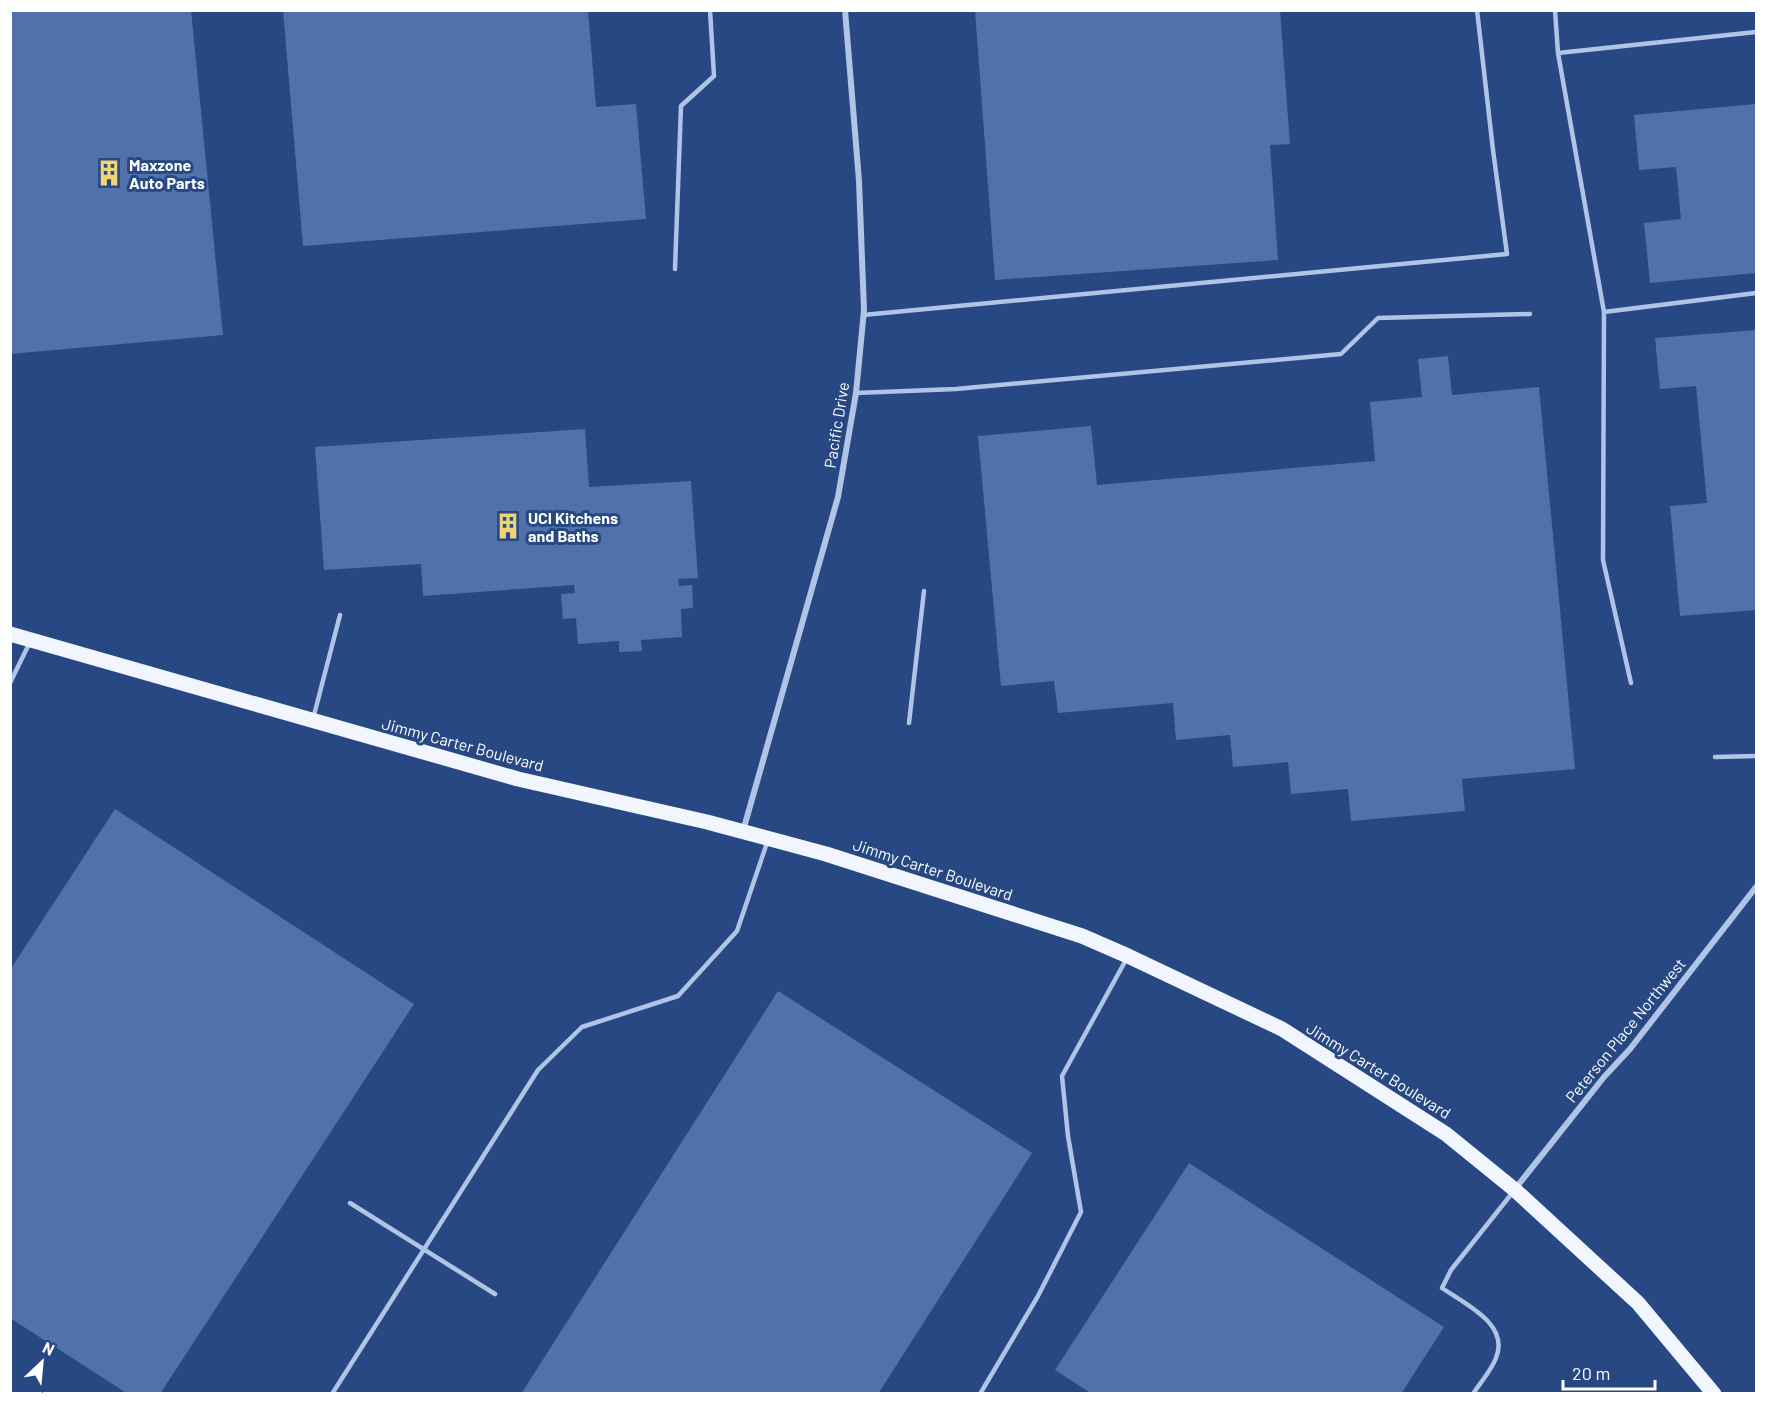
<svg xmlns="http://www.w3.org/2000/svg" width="1767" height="1404" font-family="Barlow,sans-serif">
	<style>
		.building { fill: #5071aa }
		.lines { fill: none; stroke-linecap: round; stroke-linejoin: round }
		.lane { stroke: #b0c4e6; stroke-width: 4.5 }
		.street { stroke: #b0c4e6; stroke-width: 6 }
		.primary { stroke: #f1f5fd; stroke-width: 15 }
		.labels { text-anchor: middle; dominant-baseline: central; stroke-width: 6; stroke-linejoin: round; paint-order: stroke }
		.poi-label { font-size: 16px; font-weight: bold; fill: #fff; stroke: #274882; text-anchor: start }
		.street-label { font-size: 16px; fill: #fff; stroke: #274882 }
	</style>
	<rect width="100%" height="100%" fill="#274882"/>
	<path class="building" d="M10,10H191L223,335L10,354Z
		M283,10H588L596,107L636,104L646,219L303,246Z
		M975,10H1280L1290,144L1270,145L1278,260L995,280Z
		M1756,104V273L1650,283L1644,223L1681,219L1676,167L1639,170L1634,115Z
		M1756,330V610L1680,616L1670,506L1707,503L1696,386L1660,389L1655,338Z
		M1448,356L1452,395L1539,387L1575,769L1462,779L1465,811L1351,821L1348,789L1291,794L1288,762L1233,767L1230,735L1176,740L1173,703L1058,713L1054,681L1001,686L978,436L1091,426L1097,485L1375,461L1370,402L1422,397L1418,359Z
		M585,429L589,487L691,481L698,578L678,579L679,586L692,585L693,608L681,609L682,637L641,640L642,651L619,652V641L578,644L576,618L563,619L561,594L575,593L574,585L423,596L421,564L324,570L315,447Z
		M115,809L414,1004L160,1394H128L10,1318V970Z
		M778,991L1032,1153L878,1394H521Z
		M1189,1163L1444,1327L1401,1394H1092L1055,1370Z"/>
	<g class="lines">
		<path class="lane" d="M1555,10L1558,53L1604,312L1603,560L1631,683
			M1558,53L1756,32
			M675,269L681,106L714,76L710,10
			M1604,312L1756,293
			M863,315L1507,254L1493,150L1477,10
			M856,393L956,389L1341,354L1378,318L1530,314
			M10,683L30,642
			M313,719L340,615
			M909,723L924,591
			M1715,757L1756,756
			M350,1203L495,1294
			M332,1394L538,1070L582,1027L678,996L737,931L768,840
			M980,1394L1038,1296L1081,1212L1068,1136L1062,1076L1127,958
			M1473,1394C1480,1383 1491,1371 1496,1358C1510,1324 1465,1304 1442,1288L1451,1270L1513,1192"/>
		<path class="street" d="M743,831L838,497L856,393L864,310L859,181L845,10
			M1515,1189L1604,1077L1630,1049L1756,887"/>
		<path class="primary" d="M10,634L518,779L707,822L826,854L1082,936L1128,956L1282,1029L1446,1134L1515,1190L1638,1303L1714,1394"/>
	</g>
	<defs>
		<g id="building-bare" transform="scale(2.07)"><path d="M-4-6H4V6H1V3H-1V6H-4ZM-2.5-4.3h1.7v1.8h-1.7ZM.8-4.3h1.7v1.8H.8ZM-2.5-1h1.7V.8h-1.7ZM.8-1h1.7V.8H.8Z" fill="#efd475" stroke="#274882" stroke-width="2.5" paint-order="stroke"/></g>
	</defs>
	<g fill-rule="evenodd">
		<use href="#building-bare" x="109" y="173"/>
		<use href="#building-bare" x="508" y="526"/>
	</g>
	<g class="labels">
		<g class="poi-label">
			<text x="129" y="164">Maxzone<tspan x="129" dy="18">Auto Parts</tspan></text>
			<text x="528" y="517">UCI Kitchens<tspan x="528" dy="18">and Baths</tspan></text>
		</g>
		<g class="street-label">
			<text transform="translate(836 425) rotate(-81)">Pacific Drive</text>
			<text transform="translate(463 744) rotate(15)">Jimmy Carter Boulevard</text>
			<text transform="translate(933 869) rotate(18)">Jimmy Carter Boulevard</text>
			<text transform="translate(1625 1030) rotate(-51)">Peterson Place Northwest</text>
			<text transform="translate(1379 1070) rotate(32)">Jimmy Carter Boulevard</text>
		</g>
	</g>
	<rect width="1767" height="1404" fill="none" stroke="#ffffff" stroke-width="24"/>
	<g transform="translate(42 1362) rotate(26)" stroke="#274882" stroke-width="4.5" paint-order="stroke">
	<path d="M0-4.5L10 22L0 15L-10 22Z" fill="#ffffff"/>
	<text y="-9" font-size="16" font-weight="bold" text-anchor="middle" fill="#ffffff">N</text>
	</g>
	<path d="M1563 1380v9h92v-9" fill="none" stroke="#ffffff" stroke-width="3"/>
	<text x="1572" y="1380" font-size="18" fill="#ffffff" stroke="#274882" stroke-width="4.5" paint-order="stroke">20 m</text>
</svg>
